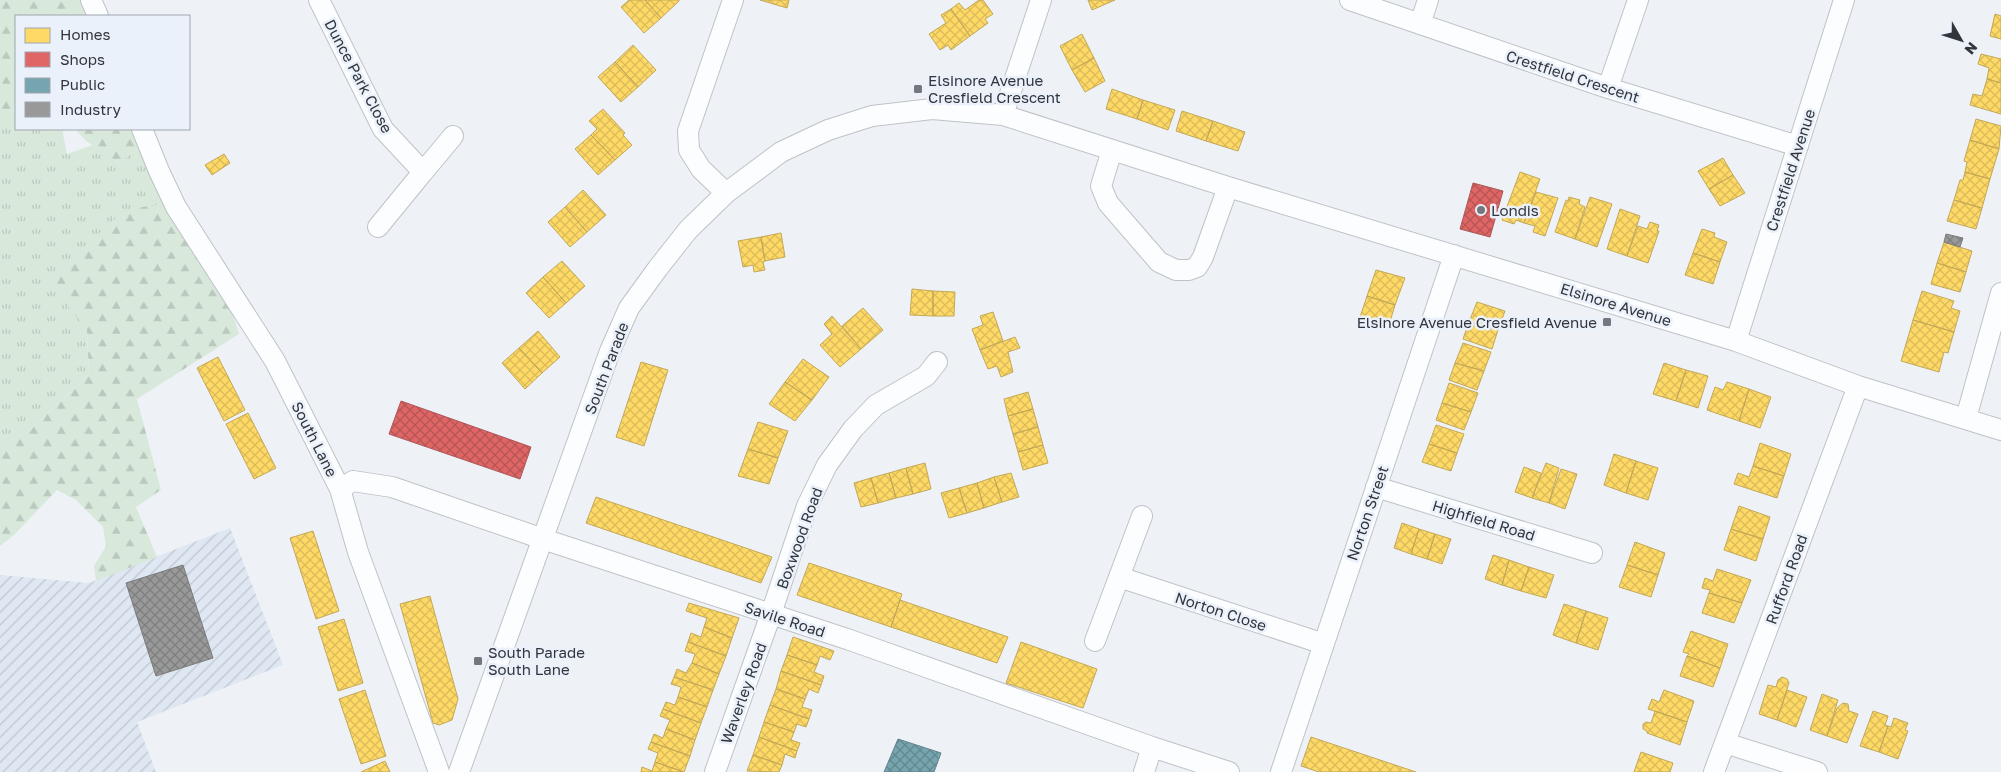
<svg xmlns="http://www.w3.org/2000/svg" width="2001" height="772" font-family="'Golos Text',sans-serif">
	<style>
		.industrial { fill: url(#industrial-furrows) }
		.grass { fill: url(#grass-tufts) }
		.forest { fill: url(#forest-firs) }
		.homes { fill: url(#homes-cross-hatch); stroke: #c2a858 }
		.shops { fill: url(#shops-cross-hatch); stroke: #ac5758 }
		.public { fill: url(#public-cross-hatch); stroke: #62838c }
		.industry { fill: url(#industry-cross-hatch); stroke: #7a7b7c }
		.lines { fill: none; stroke-linecap: round; stroke-linejoin: round }
		.minor-casing { stroke: #bfc2c6; stroke-width: 22 }
		.minor { stroke: #fcfdfe; stroke-width: 20 }
		.poi-dot { fill: #74777c; stroke: #eaf1fb; stroke-width: 2 }
		.labels { text-anchor: middle; dominant-baseline: central; stroke-width: 5; stroke-linejoin: round; paint-order: stroke }
		.street-label { font-size: 15px; fill: #323539; stroke: #eaf1fb }
		.poi-label { font-size: 15px; fill: #323539; stroke: #eaf1fb; text-anchor: start }
	</style>
	<defs>
		<pattern id="industrial-furrows" width="10" height="10" patternUnits="userSpaceOnUse" patternTransform="scale(1.25)"><rect width="10" height="10" fill="#dee7f2"/><path d="M-1 1l2-2M0 10L10 0M9 11l2-2" fill="none" stroke="#bfc7d0"/></pattern>
		<pattern id="grass-tufts" width="24" height="20" patternUnits="userSpaceOnUse" patternTransform="scale(1.25)"><rect width="24" height="20" fill="#d8e9db"/><path d="M3 7l-1-3M5 7V3M7 7l1-3M15 17l-1-3M17 17v-4M19 17l1-3" fill="none" stroke="#bac8bd"/></pattern>
		<pattern id="forest-firs" width="22" height="20" patternUnits="userSpaceOnUse" patternTransform="scale(1.25)"><rect width="22" height="20" fill="#d8e9db"/><path d="M5 1l3.5 6h-7zM16 11l3.5 6h-7z" fill="#bac8bd"/></pattern>
		<pattern id="homes-cross-hatch" width="8" height="8" patternUnits="userSpaceOnUse" patternTransform="scale(1.25)"><rect width="8" height="8" fill="#ffd966"/><path d="M0 0l8 8M0 8l8-8" fill="none" stroke="#dbbb59"/></pattern>
		<pattern id="shops-cross-hatch" width="8" height="8" patternUnits="userSpaceOnUse" patternTransform="scale(1.25)"><rect width="8" height="8" fill="#e06666"/><path d="M0 0l8 8M0 8l8-8" fill="none" stroke="#b65555"/></pattern>
		<pattern id="public-cross-hatch" width="8" height="8" patternUnits="userSpaceOnUse" patternTransform="scale(1.25)"><rect width="8" height="8" fill="#76a5af"/><path d="M0 0l8 8M0 8l8-8" fill="none" stroke="#61878f"/></pattern>
		<pattern id="industry-cross-hatch" width="8" height="8" patternUnits="userSpaceOnUse" patternTransform="scale(1.25)"><rect width="8" height="8" fill="#999"/><path d="M0 0l8 8M0 8l8-8" fill="none" stroke="#7d7e7e"/></pattern>
	</defs>
	<rect width="100%" height="100%" fill="#eef2f7"/>
	<path class="industrial" d="M230,528L283,665L137,722L156,772H0V575L89,583Z"/>
	<path class="grass" d="M0,109L16,111V129H62L67,154L93,145L119,163L140,147L168,203L79,251L54,286L87,330L89,374L29,431L0,445Z"/>
	<path class="forest" d="M0,0H82L87,16H16V111L0,109Z
		M75,129H132L140,147L119,163L86,141Z
		M168,203L228,299L239,334L137,399L161,490L136,507L157,557L96,581L94,566L106,546L103,527L76,500L57,490L14,535L0,546V445L29,431L89,374L87,330L53,287L79,251L125,210Z"/>
	<path class="homes" d="M629,0H645L661,18L644,33L621,7Z
		M645,0H679V1L661,18Z
		M760,0H789L787,8Z
		M979,0H983L993,14L985,19L988,23L970,36L951,9L959,3L965,10Z
		M1088,0H1115L1092,10Z
		M951,9L970,36L951,50L948,45L940,50L929,34L946,23L941,15Z
		M1995,14L2001,16V39L1990,36Z
		M1082,34L1094,58L1072,70L1060,46Z
		M633,45L656,70L638,87L615,62Z
		M1981,54L2001,59V83L1987,79L1989,68L1978,64Z
		M1094,58L1105,81L1085,92L1072,70Z
		M615,62L638,87L621,102L598,77Z
		M1987,79L2001,83V114L1970,105L1973,94L1982,96Z
		M1112,89L1143,100L1137,119L1106,109Z
		M1143,100L1175,110L1168,130L1137,119Z
		M603,109L625,133L623,135L632,145L615,160L591,135L597,129L589,121Z
		M1182,111L1213,121L1206,141L1176,131Z
		M1976,119L2001,126L1999,149L1970,140Z
		M1213,121L1245,132L1238,151L1206,141Z
		M591,135L615,160L598,175L575,149Z
		M1970,140L1999,149L1990,179L1965,172L1967,162L1964,161Z
		M224,154L230,163L212,175L205,165Z
		M1723,158L1733,175L1709,189L1698,171Z
		M1520,172L1540,179L1524,223L1516,220L1514,224L1502,220Z
		M1965,172L1990,179L1982,208L1954,200L1960,180H1963Z
		M1733,175L1745,193L1720,206L1709,189Z
		M583,190L606,215L587,232L565,207Z
		M1536,192L1558,198L1545,236L1533,232L1535,226L1524,223Z
		M1569,197L1580,200L1579,204L1585,207L1575,239L1555,232L1566,200L1568,201Z
		M1590,197L1612,204L1597,247L1575,239Z
		M1954,200L1982,208L1976,229L1947,221Z
		M565,207L587,232L570,247L548,222Z
		M1620,209L1640,216L1627,256L1607,249Z
		M1650,222L1659,225L1657,231H1659L1648,263L1627,256L1638,226L1647,229Z
		M1702,229L1715,233L1714,237L1727,242L1720,262L1693,253Z
		M781,233L785,257L765,261L761,237Z
		M761,237L765,261L763,262L765,270L754,272L753,265L743,267L738,241Z
		M1944,242L1972,251L1966,272L1937,263Z
		M1693,253L1720,262L1713,284L1685,275Z
		M562,261L585,286L566,303L543,277Z
		M1937,263L1966,272L1960,292L1931,284Z
		M1376,270L1405,278L1395,305L1367,296Z
		M543,277L566,303L549,318L526,293Z
		M912,289L933,291V316L910,315Z
		M933,291L955,292L954,316H933Z
		M1922,291L1954,301L1951,308L1960,311L1954,332L1913,320Z
		M1367,296L1395,305L1389,325L1360,317Z
		M1477,302L1505,311L1498,330L1469,322Z
		M863,308L883,330L861,349L842,326Z
		M993,312L1003,341L980,350L972,329L983,325L980,316Z
		M832,316L861,349L840,367L820,345L832,334L824,324Z
		M1913,320L1954,332L1948,353L1944,352L1939,372L1901,361Z
		M1469,322L1498,330L1492,349L1463,339Z
		M538,331L560,357L542,373L519,348Z
		M1015,337L1020,348L1008,352L1013,372L1001,377L997,366L988,369L980,350Z
		M1463,343L1491,352L1484,371L1455,363Z
		M519,348L542,373L525,389L502,363Z
		M218,357L245,410L224,421L197,368Z
		M803,359L829,377L812,400L785,382Z
		M641,362L668,370L644,446L616,437Z
		M1455,363L1484,371L1477,390L1449,380Z
		M1664,363L1686,370L1676,401L1653,394Z
		M1686,370L1708,376L1698,408L1676,401Z
		M785,382L812,400L795,421L769,404Z
		M1727,382L1749,389L1739,421L1707,410L1715,387L1723,390Z
		M1449,383L1478,393L1471,412L1442,403Z
		M1749,389L1771,397L1760,428L1739,421Z
		M1028,392L1033,409L1008,416L1004,399Z
		M1442,403L1471,412L1464,430L1436,420Z
		M1033,409L1038,427L1013,434L1008,416Z
		M248,413L276,468L254,479L226,424Z
		M758,422L788,431L778,458L748,449Z
		M1436,425L1464,434L1457,453L1429,444Z
		M1038,427L1043,445L1018,452L1013,434Z
		M1760,443L1791,454L1784,476L1753,466Z
		M1429,444L1457,453L1451,471L1422,462Z
		M1043,445L1048,463L1023,470L1018,452Z
		M748,449L778,458L769,484L738,476Z
		M1614,454L1636,461L1626,493L1604,485Z
		M1636,461L1658,468L1648,500L1626,493Z
		M925,463L931,489L913,494L906,468Z
		M1546,463L1559,468L1549,503L1532,498Z
		M1753,466L1784,476L1777,498L1734,484L1738,473L1749,477Z
		M1524,467L1541,473L1532,498L1515,492Z
		M906,468L913,494L896,498L889,473Z
		M1561,469L1577,474L1565,509L1549,503Z
		M889,473L896,498L878,503L871,478Z
		M1011,473L1019,497L1002,502L994,477Z
		M994,477L1002,502L984,508L977,483Z
		M871,478L878,503L861,507L854,483Z
		M977,483L984,508L967,513L959,488Z
		M959,488L967,513L949,518L941,493Z
		M596,497L772,557L761,583L586,523Z
		M1739,506L1770,517L1763,539L1731,529Z
		M1402,523L1419,529L1411,554L1394,548Z
		M1419,529L1435,534L1427,559L1411,554Z
		M1731,529L1763,539L1756,561L1724,550Z
		M313,531L339,611L316,619L290,538Z
		M1435,534L1451,539L1442,564L1427,559Z
		M1635,542L1665,553L1658,575L1627,565Z
		M1493,555L1509,560L1502,585L1485,579Z
		M1509,560L1529,567L1521,591L1502,585Z
		M809,563L902,594L891,627L797,595Z
		M1627,565L1658,575L1651,597L1619,587Z
		M1529,567L1554,575L1546,598L1521,591Z
		M1717,569L1751,580L1742,603L1709,593L1710,590L1702,588L1705,578L1713,581Z
		M1709,593L1742,603L1734,623L1702,613Z
		M430,596L458,699L452,720L439,725L433,723L400,604Z
		M900,600L1008,637L997,663L891,627Z
		M689,603L739,618L732,638L704,627L707,618L686,611Z
		M1564,604L1586,611L1576,643L1553,635Z
		M1586,611L1608,618L1598,650L1576,643Z
		M344,619L363,683L338,691L318,627Z
		M704,627L732,638L726,656L688,642L691,633L701,637Z
		M1691,631L1728,644L1720,668L1687,656L1689,654L1683,652Z
		M793,637L834,651L830,660L820,656L817,665L787,655Z
		M688,642L726,656L719,674L692,663L695,654L685,651Z
		M1021,642L1097,669L1083,708L1006,683Z
		M787,655L817,665L814,672L824,676L821,685L781,671Z
		M1687,656L1720,668L1713,687L1680,676Z
		M692,663L719,674L713,690L674,677L677,669L686,673Z
		M781,671L821,685L818,693L809,689L805,699L776,689Z
		M674,677L713,690L707,707L678,697L681,687L671,684Z
		M1782,677L1787,679L1789,683L1777,720L1759,714L1768,685L1776,687L1778,680Z
		M776,689L805,699L802,707L812,710L809,719L770,705Z
		M365,690L386,756L361,764L339,699Z
		M1664,690L1694,701L1687,722L1648,709L1652,699L1659,702Z
		M1787,690L1807,697L1796,727L1777,720Z
		M1822,694L1838,700L1827,736L1810,730Z
		M678,697L707,707L701,723L663,709L666,702L675,705Z
		M1843,703L1848,704L1849,711L1858,714L1847,743L1827,736L1837,708Z
		M770,705L809,719L806,727L797,724L794,732L764,722Z
		M663,709L701,723L695,740L666,729L670,720L660,716Z
		M1655,711L1687,722L1680,745L1647,733V731L1643,729V724L1646,722L1651,723Z
		M1873,711L1888,716L1885,725L1888,726L1879,752L1860,746Z
		M1894,718L1908,723L1905,730L1908,731L1898,759L1879,752L1888,726L1891,727Z
		M764,722L794,732L791,740L800,743L797,751L759,737Z
		M666,729L695,740L690,756L651,742L654,734L663,738Z
		M759,737L797,751L795,758L785,754L782,765L753,755Z
		M1311,737L1416,772H1319L1301,766Z
		M651,742L690,756L684,772L655,762L658,753L648,749Z
		M1641,752L1673,763L1670,772H1634Z
		M753,755L782,765L779,772L747,771Z
		M385,761L390,772H361Z
		M655,762L684,772H641L642,767L652,771Z"/>
	<path class="shops" d="M1473,183L1503,191L1490,237L1460,229Z
		M401,401L531,447L520,479L389,434Z"/>
	<path class="public" d="M898,739L941,753L934,772H884Z"/>
	<path class="industry" d="M1946,234L1963,238L1960,247L1944,242Z
		M183,565L213,658L156,676L126,583Z"/>
	<g class="lines">
		<g class="minor-casing">
			<path id="minor" d="M91,0L98,16
				M319,0L383,129L423,172L453,136
				M1350,0L1608,88L1798,146
				M1420,24L1428,0
				M1608,88L1638,0
				M1003,115L1041,0
				M142,129L159,171L176,207L275,361L340,489L358,552L439,772
				M1112,150L1101,186L1108,203L1159,262L1176,270H1189L1197,267L1203,257L1228,187
				M726,193L701,169L689,150L688,131L733,0
				M378,227L423,172
				M1736,341L1844,0
				M1966,418L2001,293
				M1376,487L1592,553
				M340,489L353,481L392,487L543,539L850,640L1152,747L1229,772
				M1119,577L1324,644
				M1095,641L1142,516
				M1725,743L1817,772
				M459,772L610,351L629,308L658,268L688,230L726,193L781,152L828,130L872,116L932,109L1003,115L1228,187L1736,341L1858,386L2001,430
				M715,772L771,614L807,506L827,465L853,429L876,405L926,376L937,362
				M1144,772L1152,747
				M1281,772L1454,255
				M1714,772L1858,386"/>
		</g>
		<use href="#minor" class="minor"/>
	</g>
	<g class="poi-dot">
		<rect x="913" y="84" width="10" height="10" rx="2.5"/>
		<circle cx="1481" cy="210" r="5"/>
		<rect x="1602" y="317" width="10" height="10" rx="2.5"/>
		<rect x="473" y="656" width="10" height="10" rx="2.5"/>
	</g>
	<g class="labels">
		<g class="street-label">
			<text transform="translate(359 76) rotate(62)">Dunce Park Close</text>
			<text transform="translate(1573 76) rotate(18)">Crestfield Crescent</text>
			<text transform="translate(1790 170) rotate(-72)">Crestfield Avenue</text>
			<text transform="translate(1616 304) rotate(17)">Elsinore Avenue</text>
			<text transform="translate(606 368) rotate(-69)">South Parade</text>
			<text transform="translate(315 439) rotate(63)">South Lane</text>
			<text transform="translate(1367 513) rotate(-71)">Norton Street</text>
			<text transform="translate(1484 520) rotate(17)">Highfield Road</text>
			<text transform="translate(799 538) rotate(-70)">Boxwood Road</text>
			<text transform="translate(1786 579) rotate(-70)">Rufford Road</text>
			<text transform="translate(1221 611) rotate(18)">Norton Close</text>
			<text transform="translate(785 619) rotate(18)">Savile Road</text>
			<text transform="translate(743 693) rotate(-70)">Waverley Road</text>
		</g>
		<g class="poi-label">
			<text x="928" y="80">Elsinore Avenue<tspan x="928" dy="17">Cresfield Crescent</tspan></text>
			<text x="1491" y="210">Londis</text>
			<text x="1597" y="322" text-anchor="end">Elsinore Avenue Cresfield Avenue</text>
			<text x="488" y="652">South Parade<tspan x="488" dy="17">South Lane</tspan></text>
		</g>
	</g>
	<rect x="15" y="15" width="175" height="115" fill="#eaf1fb" stroke="#a0a6ad"/>
	<rect x="25" y="28" width="25" height="15" fill="#ffd966" stroke="#a0a6ad"/>
	<text x="60" y="40" font-size="15" fill="#323539">Homes</text>
	<rect x="25" y="52" width="25" height="15" fill="#e06666" stroke="#a0a6ad"/>
	<text x="60" y="65" font-size="15" fill="#323539">Shops</text>
	<rect x="25" y="78" width="25" height="15" fill="#76a5af" stroke="#a0a6ad"/>
	<text x="60" y="90" font-size="15" fill="#323539">Public</text>
	<rect x="25" y="102" width="25" height="15" fill="#999999" stroke="#a0a6ad"/>
	<text x="60" y="115" font-size="15" fill="#323539">Industry</text>
	<g transform="translate(1961 40) rotate(129)" stroke="#eaf1fb" stroke-width="4" paint-order="stroke">
	<path d="M0-4L9 19L0 12L-9 19Z" fill="#323539"/>
	<text y="-8" font-size="14" font-weight="bold" text-anchor="middle" fill="#323539">N</text>
	</g>
</svg>
